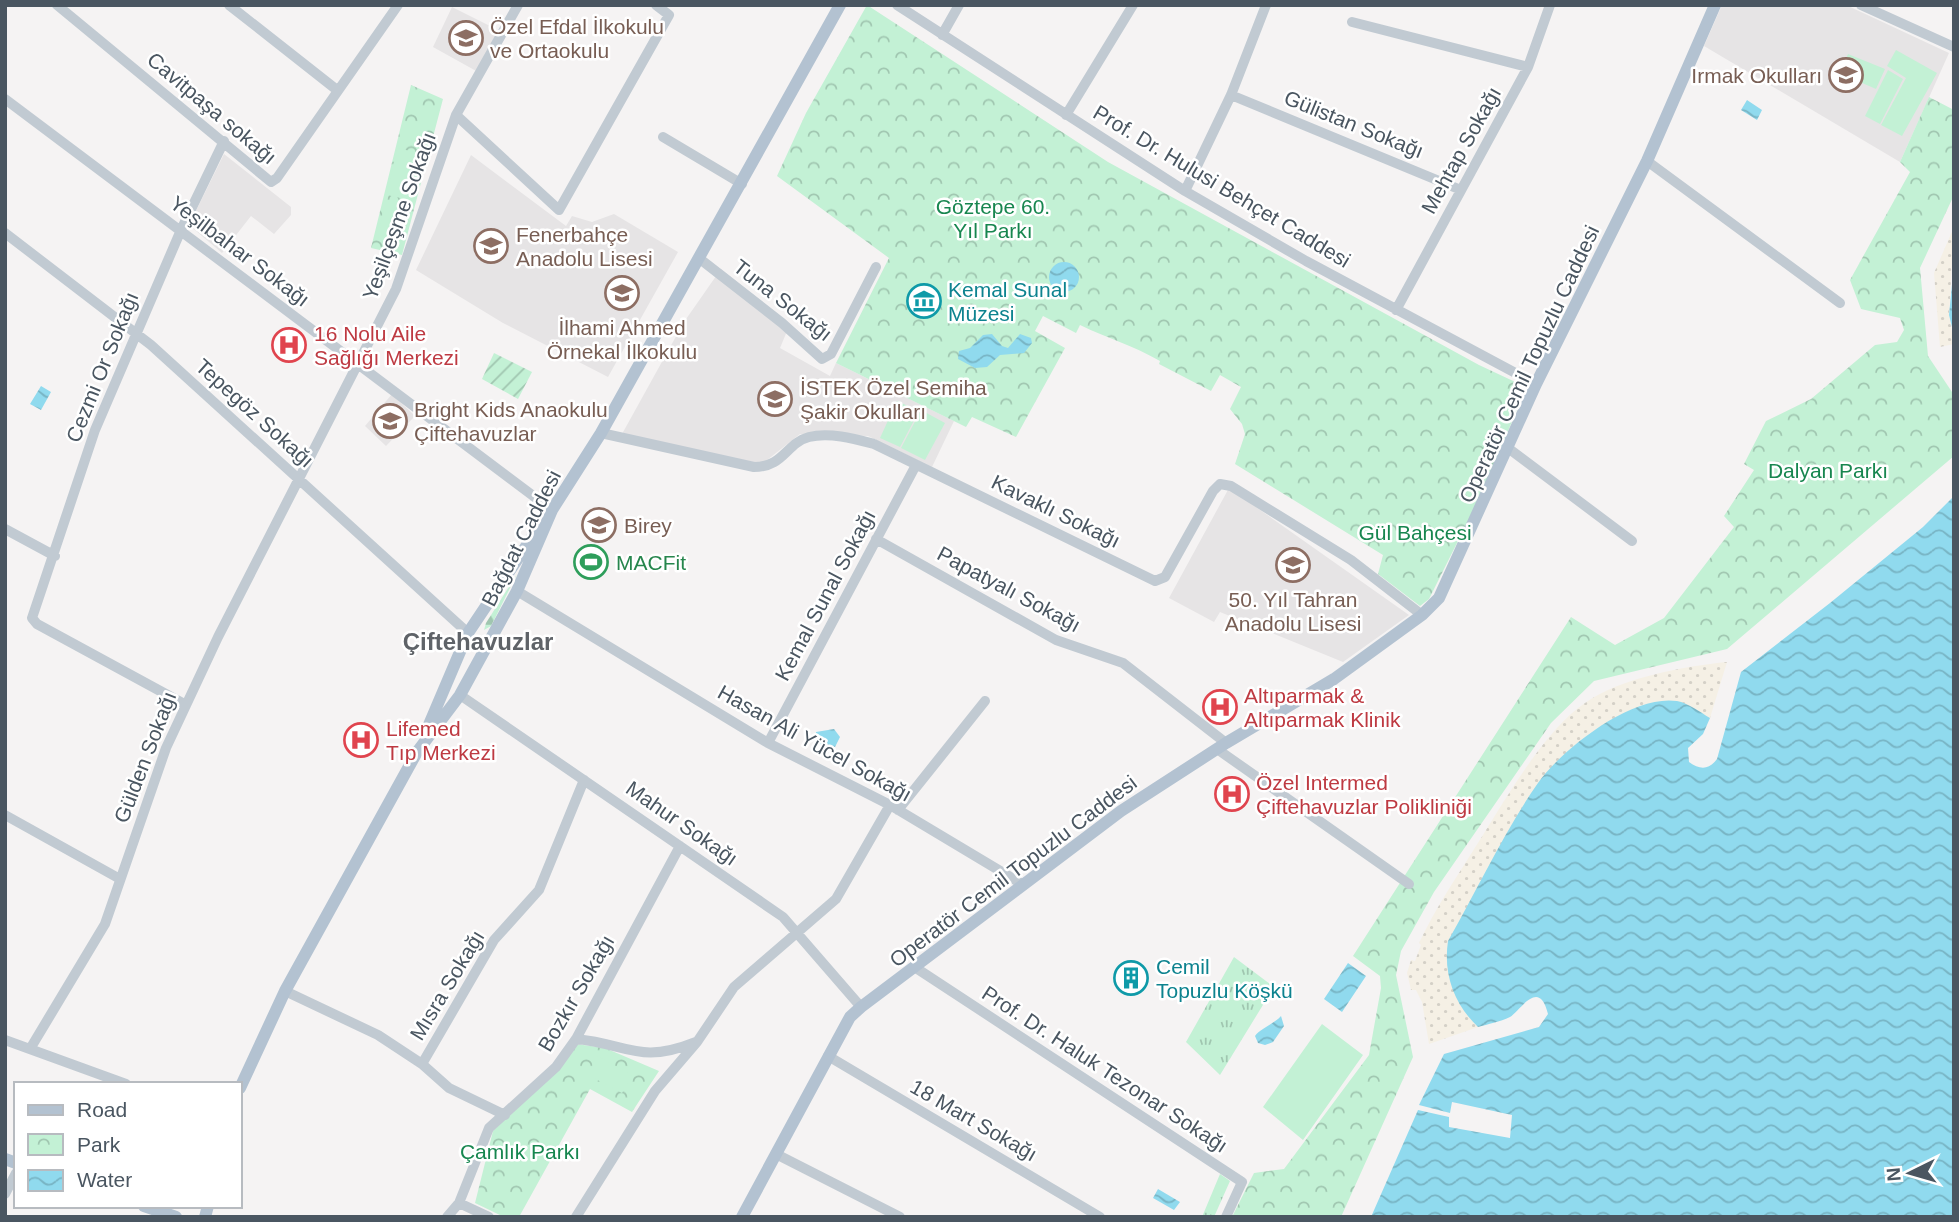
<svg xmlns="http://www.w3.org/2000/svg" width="1959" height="1222" font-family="Arial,sans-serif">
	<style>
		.education { fill: #e6e4e5 }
		.grass { fill: url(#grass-tufts) }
		.forest { fill: url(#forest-firs) }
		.sand { fill: url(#sand-dots) }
		.park { fill: url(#park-crowns) }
		.garden { fill: url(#garden-furrows) }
		.pitch { fill: #c3f1d5 }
		.water { fill: url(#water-waves) }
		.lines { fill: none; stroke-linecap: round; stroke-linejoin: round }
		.minor { stroke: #c1cad2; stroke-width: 10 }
		.major { stroke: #b3c2d1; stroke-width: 12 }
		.labels { text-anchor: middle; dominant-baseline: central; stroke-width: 5; stroke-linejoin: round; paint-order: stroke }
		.education-label { font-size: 21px; fill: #785e54; stroke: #fff; text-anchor: start }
		.street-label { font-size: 21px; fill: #4a5661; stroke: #fff }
		.park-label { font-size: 21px; fill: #17864f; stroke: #fff }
		.culture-label { font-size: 21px; fill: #0d838f; stroke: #fff; text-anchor: start }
		.health-label { font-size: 21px; fill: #be3a42; stroke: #fff; text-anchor: start }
		.leisure-label { font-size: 21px; fill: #27864d; stroke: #fff; text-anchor: start }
		.quarter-label { font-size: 24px; font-weight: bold; fill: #5f6368; stroke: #fff }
	</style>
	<defs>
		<pattern id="grass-tufts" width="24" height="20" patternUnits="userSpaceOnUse" patternTransform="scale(1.75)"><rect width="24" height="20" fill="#c3f1d5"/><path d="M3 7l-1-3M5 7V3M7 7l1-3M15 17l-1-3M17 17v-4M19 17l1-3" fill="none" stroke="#a0c6b0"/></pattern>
		<pattern id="forest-firs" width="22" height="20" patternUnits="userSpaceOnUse" patternTransform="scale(1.75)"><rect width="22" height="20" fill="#c3f1d5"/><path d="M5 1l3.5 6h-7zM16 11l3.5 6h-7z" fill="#a0c6b0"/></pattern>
		<pattern id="sand-dots" width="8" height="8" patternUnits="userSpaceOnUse" patternTransform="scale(1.75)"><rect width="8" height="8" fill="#f5f0e5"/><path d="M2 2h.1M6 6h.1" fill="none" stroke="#d4d0c7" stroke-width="1.8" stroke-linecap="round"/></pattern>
		<pattern id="park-crowns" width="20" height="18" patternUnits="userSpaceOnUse" patternTransform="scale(1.75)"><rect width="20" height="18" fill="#c3f1d5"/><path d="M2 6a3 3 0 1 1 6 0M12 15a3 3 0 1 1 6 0" fill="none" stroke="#a0c6b0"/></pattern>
		<pattern id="garden-furrows" width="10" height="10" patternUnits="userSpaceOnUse" patternTransform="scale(1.75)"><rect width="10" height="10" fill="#c3f1d5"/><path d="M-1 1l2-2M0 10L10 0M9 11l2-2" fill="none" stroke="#a0c6b0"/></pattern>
		<pattern id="water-waves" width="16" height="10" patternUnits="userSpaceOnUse" patternTransform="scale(1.75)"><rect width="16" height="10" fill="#90daee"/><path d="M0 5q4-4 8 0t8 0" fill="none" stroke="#78b4c4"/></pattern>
	</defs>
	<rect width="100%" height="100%" fill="#f5f3f3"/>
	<path class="education" d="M1722,5H1846L1949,53L1900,162L1704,46Z
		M452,7L498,30L478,72L433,47Z
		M224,154L291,207V215L274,234L251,216L222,253L189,225Z
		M471,155L566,226L572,216L592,222L614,214L678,252L608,377L503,323L416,270Z
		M721,269L790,324L780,348L830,376L836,363L954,421L932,467L868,436L800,434L762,464L622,434L684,322Z
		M392,394L415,416L386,446L365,426Z
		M1229,488L1409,615L1343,662L1220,612L1214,622L1169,598Z"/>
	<path class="grass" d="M1234,957L1274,987L1220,1075L1186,1042Z
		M1220,1174L1230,1181L1214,1217H1202Z"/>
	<path class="forest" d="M517,574L491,626L484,630L486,623Z"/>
	<path class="sand" d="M1954,227L1949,315L1954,344L1940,347L1934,273Z
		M1727,662L1710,718L1690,706L1460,1005L1478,1027L1429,1044L1422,1002L1416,990H1411L1407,973L1411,960L1415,961L1421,945L1419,943C1435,909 1456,878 1476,846C1502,805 1544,730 1585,703C1620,678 1685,666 1727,662Z"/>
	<path class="park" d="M867,5L1108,162L1479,365L1526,387L1486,485L1429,599L1420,606L1378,574L1383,555L1235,464L1245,434L1242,424L1230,409L1241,387L1220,375L1211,391L1159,364L1160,361C1132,345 1109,339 1080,325L1076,333L1043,316L1035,331L1065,348L1016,437L972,417L966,427L836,363L889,258L777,176L806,113Z
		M411,85L443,99L402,255L371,248Z
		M1929,97L1954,110V195L1920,268L1928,356L1954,395V456L1727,649L1594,681L1551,723L1434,892L1401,951L1396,975L1413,1057L1341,1217H1232L1254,1173L1284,1169L1369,1055L1381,988L1380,976L1353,956L1571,617L1615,645L1664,618L1734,527L1724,516L1754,470L1744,464L1766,421L1811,399L1875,345L1897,342L1904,330L1900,318L1861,309L1850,280L1910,172L1900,162Z
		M576,1044L605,1048L659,1071L632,1112L590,1089L519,1217H504L475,1203L493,1131Z"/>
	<path class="garden" d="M494,353L532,372L518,399L482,379Z"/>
	<path class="pitch" d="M1896,50L1937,73L1902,136L1881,125L1906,78L1887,66Z
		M1848,54L1885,69L1876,89L1839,73Z
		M1888,70L1903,79L1880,124L1865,116Z
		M397,148L424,154L414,201L387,195Z
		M383,212L405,217L400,243L378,239Z
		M897,401L919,411L900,447L880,438Z
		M921,410L945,423L925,460L901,448Z
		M1322,1024L1363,1055L1303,1140L1263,1107Z
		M597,1056L632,1075L622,1093L588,1075Z"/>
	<path class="water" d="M1747,100L1762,110L1757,120L1741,110Z
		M1049 277a15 15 0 1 1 30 0a15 15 0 1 1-30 0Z
		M1954,264V335L1949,315Z
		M992,334L1002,346L1008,348L1020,334L1031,338L1032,343L1024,353L1000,355L987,367L975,368L958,359L959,351L970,348L983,335Z
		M41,386L51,392L41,410L30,404Z
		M1954,496V1217H1371L1418,1110L1449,1117V1127L1510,1138L1512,1115L1452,1102L1450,1113L1419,1105L1444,1054L1539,1027L1548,1014C1539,977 1520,1011 1510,1017C1500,1022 1488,1024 1478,1027C1454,1004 1443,974 1448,941C1477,890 1505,830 1538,783C1562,749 1632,694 1677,701C1688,703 1700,712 1710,718L1703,734L1688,748L1689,762C1700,770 1709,770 1717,759L1741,672L1830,603L1923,527Z
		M834,729L840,737L835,747L829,748L814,742L816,732Z
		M1348,963L1366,976L1342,1012L1324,999Z
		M1281,1016L1284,1026L1273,1042L1265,1045L1258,1043L1255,1036C1261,1028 1274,1024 1281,1016Z
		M1158,1189L1180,1202L1174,1210L1153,1198Z"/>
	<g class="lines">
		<path class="minor" d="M57,5L271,182L277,178L398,5
			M229,5L337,90
			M897,5L1185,191L1306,261L1536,384
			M1861,5L1954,47
			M1352,22L1528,67
			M942,35L959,5
			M1231,95L1461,190
			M5,99L552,510
			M456,115L559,210L669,15L656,5
			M1066,115L1133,5
			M663,137L742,184
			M1647,161L1840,303
			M1185,191L1231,95L1266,5
			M5,233L151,345L468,633
			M700,259L782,323L822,359L831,354L876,267
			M1396,310L1528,67L1550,5
			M601,433L754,467C784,467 786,443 809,437C830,432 855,439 874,444L1155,581L1165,577L1213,491L1220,484L1231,486L1351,560L1422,615
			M1508,448L1632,541
			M5,529L55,556
			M876,539L1056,640L1123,663L1226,743
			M517,591L768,743L890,805L1022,884
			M460,695L783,917L861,1007
			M186,705L37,624L32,618L95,430L181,230L224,141
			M768,743L916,465
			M1217,749L1409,884
			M898,810L985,701
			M5,815L120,879
			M916,968L1242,1182L1226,1217
			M285,991L378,1035L422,1064L449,1088L505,1115
			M576,1039C629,1044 638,1065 696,1042
			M5,1040L126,1084
			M30,1049L105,924L166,748L218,637L396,289L456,115L518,5
			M828,1056L1100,1217
			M422,1064L494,940L539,890L584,780
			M776,1154L900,1217
			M5,1194L16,1173
			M459,1203L489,1217
			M447,1217L459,1203L489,1128L556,1067L576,1039L680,846
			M576,1217L655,1091L697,1042L734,987L836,899L890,805"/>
		<path class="major" d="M425,734L468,633L537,530
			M240,1088L285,991L417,752L460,695L517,591L552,510L601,433L840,5
			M5,1159L16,1163
			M144,1206L176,1217
			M205,1217L208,1206
			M742,1217L850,1017L861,1007L1121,811L1226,743L1334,679L1422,615L1439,598L1536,384L1647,161L1715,5"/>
	</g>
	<defs>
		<g id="school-ring" transform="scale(1.75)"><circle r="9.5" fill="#fff" stroke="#8d6e63" stroke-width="1.5"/><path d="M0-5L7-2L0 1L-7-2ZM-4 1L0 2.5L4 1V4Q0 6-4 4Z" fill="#8d6e63"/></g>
		<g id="museum-ring" transform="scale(1.75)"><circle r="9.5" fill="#fff" stroke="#0f9aa8" stroke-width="1.5"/><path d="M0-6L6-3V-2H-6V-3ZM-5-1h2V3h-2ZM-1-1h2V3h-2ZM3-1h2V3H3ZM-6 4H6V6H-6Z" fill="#0f9aa8"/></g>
		<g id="hospital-ring" transform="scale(1.75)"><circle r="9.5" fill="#fff" stroke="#e0444e" stroke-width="1.5"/><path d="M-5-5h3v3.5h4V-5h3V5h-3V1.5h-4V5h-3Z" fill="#e0444e"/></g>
		<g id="stadium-ring" transform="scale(1.75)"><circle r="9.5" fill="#fff" stroke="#2e9e5b" stroke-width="1.5"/><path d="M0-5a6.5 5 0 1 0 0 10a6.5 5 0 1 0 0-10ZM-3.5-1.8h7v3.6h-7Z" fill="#2e9e5b"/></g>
		<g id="building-ring" transform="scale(1.75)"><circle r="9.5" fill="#fff" stroke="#0f9aa8" stroke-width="1.5"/><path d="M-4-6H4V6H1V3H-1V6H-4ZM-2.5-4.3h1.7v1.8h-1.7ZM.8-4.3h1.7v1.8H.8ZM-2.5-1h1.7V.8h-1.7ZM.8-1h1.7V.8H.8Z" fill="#0f9aa8"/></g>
	</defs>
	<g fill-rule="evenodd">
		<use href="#school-ring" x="466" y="38"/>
		<use href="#school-ring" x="1846" y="75"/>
		<use href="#school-ring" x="491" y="246"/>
		<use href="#school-ring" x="622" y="293"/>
		<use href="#museum-ring" x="924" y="301"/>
		<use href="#hospital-ring" x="289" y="345"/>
		<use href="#school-ring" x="775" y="399"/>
		<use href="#school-ring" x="390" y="421"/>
		<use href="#school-ring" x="599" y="525"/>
		<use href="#stadium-ring" x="591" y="562"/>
		<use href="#school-ring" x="1293" y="565"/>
		<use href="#hospital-ring" x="1220" y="707"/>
		<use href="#hospital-ring" x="361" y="740"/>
		<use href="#hospital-ring" x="1232" y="794"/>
		<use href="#building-ring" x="1131" y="978"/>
	</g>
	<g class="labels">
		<g class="education-label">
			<text x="490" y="26">Özel Efdal İlkokulu<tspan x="490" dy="24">ve Ortaokulu</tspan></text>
			<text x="1822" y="75" text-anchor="end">Irmak Okulları</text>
			<text x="516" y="234">Fenerbahçe<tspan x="516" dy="24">Anadolu Lisesi</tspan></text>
			<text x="622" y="327" text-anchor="middle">İlhami Ahmed<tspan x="622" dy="24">Örnekal İlkokulu</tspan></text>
			<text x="800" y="387">İSTEK Özel Semiha<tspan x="800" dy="24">Şakir Okulları</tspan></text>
			<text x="414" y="409">Bright Kids Anaokulu<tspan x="414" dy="24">Çiftehavuzlar</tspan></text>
			<text x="624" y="525">Birey</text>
			<text x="1293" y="599" text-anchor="middle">50. Yıl Tahran<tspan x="1293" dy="24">Anadolu Lisesi</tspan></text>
		</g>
		<g class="street-label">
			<text transform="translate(212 108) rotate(40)">Cavitpaşa sokağı</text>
			<text transform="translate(1354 124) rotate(22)">Gülistan Sokağı</text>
			<text transform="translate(1461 150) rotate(-61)">Mehtap Sokağı</text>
			<text transform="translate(1222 186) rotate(31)">Prof. Dr. Hulusi Behçet Caddesi</text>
			<text transform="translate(399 216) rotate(-70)">Yeşilçeşme Sokağı</text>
			<text transform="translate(240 251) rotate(37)">Yeşilbahar Sokağı</text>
			<text transform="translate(783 300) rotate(38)">Tuna Sokağı</text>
			<text transform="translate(1529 364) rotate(-65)">Operatör Cemil Topuzlu Caddesi</text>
			<text transform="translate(102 367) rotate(-68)">Cezmi Or Sokağı</text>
			<text transform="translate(255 413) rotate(42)">Tepegöz Sokağı</text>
			<text transform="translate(1056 511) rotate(26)">Kavaklı Sokağı</text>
			<text transform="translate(521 538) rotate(-63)">Bağdat Caddesi</text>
			<text transform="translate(1009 589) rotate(28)">Papatyalı Sokağı</text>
			<text transform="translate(825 595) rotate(-62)">Kemal Sunal Sokağı</text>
			<text transform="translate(815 743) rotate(29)">Hasan Ali Yücel Sokağı</text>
			<text transform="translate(145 757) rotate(-69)">Gülden Sokağı</text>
			<text transform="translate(682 823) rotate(35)">Mahur Sokağı</text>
			<text transform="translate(1013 871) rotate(-37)">Operatör Cemil Topuzlu Caddesi</text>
			<text transform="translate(447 985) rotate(-59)">Mısra Sokağı</text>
			<text transform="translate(576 993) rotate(-60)">Bozkır Sokağı</text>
			<text transform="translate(1105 1069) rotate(33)">Prof. Dr. Haluk Tezonar Sokağı</text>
			<text transform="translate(974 1120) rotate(30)">18 Mart Sokağı</text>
		</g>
		<g class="park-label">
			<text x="993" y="206">Göztepe 60.<tspan x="993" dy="24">Yıl Parkı</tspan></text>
			<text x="1828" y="470">Dalyan Parkı</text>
			<text x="1415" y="532">Gül Bahçesi</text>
			<text x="520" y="1151">Çamlık Parkı</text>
		</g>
		<g class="culture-label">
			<text x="948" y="289">Kemal Sunal<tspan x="948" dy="24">Müzesi</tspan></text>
			<text x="1156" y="966">Cemil<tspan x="1156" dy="24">Topuzlu Köşkü</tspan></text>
		</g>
		<g class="health-label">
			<text x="314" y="333">16 Nolu Aile<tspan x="314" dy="24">Sağlığı Merkezi</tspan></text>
			<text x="1244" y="695">Altıparmak &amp;<tspan x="1244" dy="24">Altıparmak Klinik</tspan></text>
			<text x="386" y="728">Lifemed<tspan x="386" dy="24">Tıp Merkezi</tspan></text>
			<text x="1256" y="782">Özel Intermed<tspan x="1256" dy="24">Çiftehavuzlar Polikliniği</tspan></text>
		</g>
		<g class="leisure-label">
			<text x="616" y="562">MACFit</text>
		</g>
		<g class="quarter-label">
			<text x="478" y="641">Çiftehavuzlar</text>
		</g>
	</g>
	<rect width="1959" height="1222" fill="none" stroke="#4a5661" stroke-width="14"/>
	<rect x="14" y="1082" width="228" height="126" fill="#ffffff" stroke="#b7bbc0" stroke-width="2"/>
	<rect x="28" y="1105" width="35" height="10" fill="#b3c2d1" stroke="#b7bbc0" stroke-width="2"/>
	<text x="77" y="1117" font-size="21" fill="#4a5661">Road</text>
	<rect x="28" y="1134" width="35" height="21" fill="url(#park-crowns)" stroke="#b7bbc0" stroke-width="2"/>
	<text x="77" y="1152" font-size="21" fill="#4a5661">Park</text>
	<rect x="28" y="1170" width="35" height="21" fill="url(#water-waves)" stroke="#b7bbc0" stroke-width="2"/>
	<text x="77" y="1187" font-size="21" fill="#4a5661">Water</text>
	<g transform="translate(1910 1173) rotate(265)" stroke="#ffffff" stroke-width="5" paint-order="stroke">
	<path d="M0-5L12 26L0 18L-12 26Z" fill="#4a5661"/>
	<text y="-10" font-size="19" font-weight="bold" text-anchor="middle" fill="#4a5661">N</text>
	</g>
</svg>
